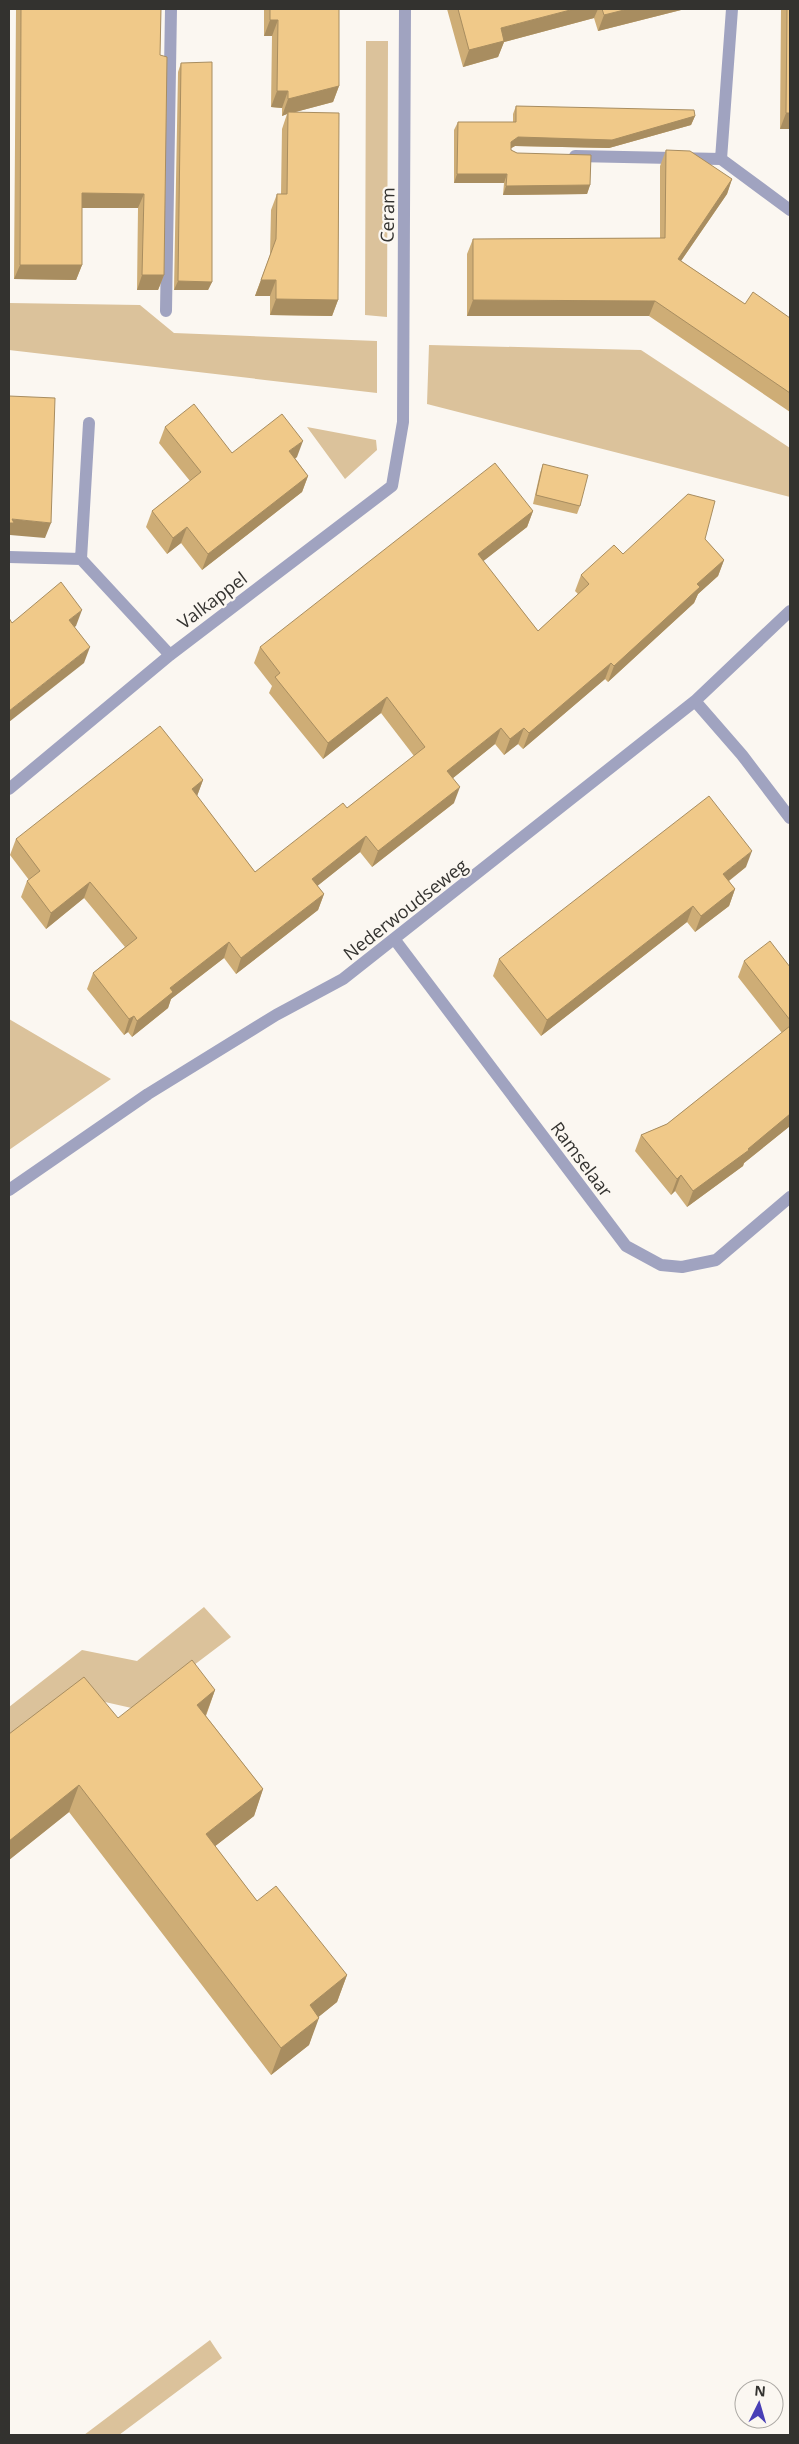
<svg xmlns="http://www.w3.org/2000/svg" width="799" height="2444" font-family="'Open Sans',sans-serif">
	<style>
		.green { fill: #dbc29b }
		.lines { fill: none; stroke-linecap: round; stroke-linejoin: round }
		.minor { stroke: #a0a3c0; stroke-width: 12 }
		.wall { fill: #cead76 }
		.shaded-wall { fill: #a88d60 }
		.building { fill: #f0c989; stroke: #a88d60 }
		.labels { text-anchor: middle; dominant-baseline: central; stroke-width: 4.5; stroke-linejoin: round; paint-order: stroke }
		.street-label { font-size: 18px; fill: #33322f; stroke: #fbf7f1 }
	</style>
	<rect width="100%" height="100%" fill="#fbf7f1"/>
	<path class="green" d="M366,41H388L387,317L365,315Z
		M9,303L140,305L174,333L377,341V393L9,350Z
		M429,345L641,350L790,448V497L427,404Z
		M307,427L376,440L377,450L345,479Z
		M9,1019L111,1079L9,1150Z
		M204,1607L231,1637L136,1709L74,1695L9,1742V1707L82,1650L137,1661Z
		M210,2340L222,2358L119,2435H84Z"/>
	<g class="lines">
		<path class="minor" d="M575,156L721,159L790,210
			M721,159L732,9
			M166,311L171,9
			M9,557L81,559L170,655
			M81,559L89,423
			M695,701L742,755L790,818
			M9,789L170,655L392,486L403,422L405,9
			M395,940L626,1246L661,1265L682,1267L716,1260L790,1197
			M9,1190L148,1094L276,1015L343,979L695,701L790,611"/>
	</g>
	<path class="wall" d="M16,9H161L160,55L164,275L158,290H137L138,208H82V265L76,280L14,279Z
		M264,9H339V86L333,102L295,112L338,300L332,316L270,315V296H255L270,255L271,210L277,194H281L282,129L287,114L282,116V108L271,107L272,36H264Z
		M447,9H685L598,31L594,18L504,42L498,57L463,67Z
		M781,9H790V129H780Z
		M181,63L212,282L208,290H174L178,72Z
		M516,106L695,116L691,125L609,148L515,146L511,148V150L517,153L590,185L587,194L503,195L504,183H454V130L458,122H513V114Z
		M666,150L732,179L727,194L681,261L745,304L790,318V412L649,316H467V254L473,239L660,238V166Z
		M165,427L232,453L297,457L295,458L308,476L302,492L202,570L181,543L167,554L146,527L152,511L190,481L159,443Z
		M543,464L580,506L577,514L533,504L540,473Z
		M533,511L527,527L483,561L538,631L578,594L575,591L581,575L623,554L705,539L724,560L718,576L698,594L694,603L608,682L605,679L523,749L518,744L504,755L495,744L453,778L454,803L372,867L360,852L317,886L324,894L318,910L236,974L224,958L171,999L168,1008L132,1037L128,1032L124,1035L87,989L93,973L125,947L84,898L46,929L21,897L27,881L29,880L10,855L16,839L203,780L197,796L255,872L347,808L414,756L381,713L323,759L269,693L272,686L254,663L260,647Z
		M746,867L729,881L735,889L729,906L695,932L687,922L541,1036L493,976L499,959Z
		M744,961L790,967V1126L744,1163L743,1166L687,1207L675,1191L671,1195L635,1151L641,1135L667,1124L782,1033L738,977Z
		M215,1690L206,1716L263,1789L254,1816L215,1846L257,1901L347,1975L337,2002L318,2017L309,2045L271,2075L69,1812L9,1860V1734L118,1718Z"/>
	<path class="shaded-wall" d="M574,9H598L594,18L504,42L498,57L463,67L469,50L501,28Z
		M628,9H685L598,31L604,15Z
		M270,20H278L272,36H264Z
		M339,86L333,102L288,114V112L287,114L282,116L288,99Z
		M277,91H288L282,108L271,107Z
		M786,113H790V129H780Z
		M695,116L691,125L609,148L515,146L508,150L511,142L518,137Z
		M457,174H507L504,183H454Z
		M732,179L727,194L672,274L678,259Z
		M590,185L587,194L503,195L506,186Z
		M82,193L144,194L138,208H77Z
		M20,265H82L76,280L14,279Z
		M142,275H164L158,290H137Z
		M261,280H276L270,296H255Z
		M178,281L212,282L208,290H174Z
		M276,299L338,300L332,316L270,315Z
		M473,300L655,301L649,316H467Z
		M303,441L297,457L284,467L289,451Z
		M308,476L302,492L202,570L208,554Z
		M533,511L527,527L472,570L478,554Z
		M12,519L51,523L45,538L10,535L9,538V523Z
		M187,527L181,543L167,554L173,538Z
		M724,560L718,576L698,594L694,603L608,682L614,666L697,584Z
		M82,610L76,626L63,636L69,620Z
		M90,647L84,663L9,722V711Z
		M611,663L605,679L523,749L529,733Z
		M387,697L381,713L323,759L328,743Z
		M501,728L495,744L442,787L447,771Z
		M524,728L518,744L504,755L510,739Z
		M203,780L197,796L192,789Z
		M460,787L454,803L372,867L378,851Z
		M366,836L360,852L306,895L312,879Z
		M752,851L746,867L717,890L723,874Z
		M90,882L84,898L46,929L51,913Z
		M735,889L729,906L695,932L701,916Z
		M324,894L318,910L236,974L241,958Z
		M693,906L687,922L541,1036L547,1020Z
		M229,942L224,958L171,999L168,1008L132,1037L137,1021L170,988Z
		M134,1016L128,1032L124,1035L129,1019Z
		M790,1114V1126L744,1163L743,1166L687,1207L693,1191Z
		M681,1175L675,1191L671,1195L677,1179Z
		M215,1690L205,1717L197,1705Z
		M79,1785L69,1812L9,1860V1841Z
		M263,1789L254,1816L196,1861L206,1834Z
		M347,1975L337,2002L300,2032L310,2005Z
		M319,2018L309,2045L271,2075L281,2048Z"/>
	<path class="building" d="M21,9H161L160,55L167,57L164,275H142L144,194L82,193V265H20Z
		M270,9H339V86L288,99V91H277L278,20H270Z
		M458,9H574L501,28L504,41L469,50Z
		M602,9H628L604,15Z
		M787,9H790V113H786Z
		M212,62V282L178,281L181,63Z
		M516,106L694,110L695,116L612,140L518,137L511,142V150L517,153L591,155L590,185L506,186L507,174H457L458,122H516Z
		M288,112L339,113L338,300L276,299V280H261L276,239L277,194H287Z
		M666,150L690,151L732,179L678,259L745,304L753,292L790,318V393L655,301L473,300V239L665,238Z
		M9,396L55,398L51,523L12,519L14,523H9Z
		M194,404L232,453L282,414L303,441L289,451L308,476L208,554L187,527L173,538L152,511L201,472L165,427Z
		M495,463L533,511L478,554L538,631L589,584L581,575L614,545L623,554L688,494L715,501L705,539L724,560L697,584L700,587L614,666L611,663L529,733L524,728L510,739L501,728L447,771L460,787L378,851L366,836L312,879L324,894L241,958L229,942L170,988L173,992L137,1021L134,1016L129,1019L93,973L137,938L90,882L51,913L27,881L40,871L16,839L160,726L203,780L192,789L255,872L343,803L347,808L425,747L387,697L328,743L275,677L280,673L260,647Z
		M543,464L588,475L580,506L536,495Z
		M61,582L82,610L69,620L90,647L9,711V618L12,623Z
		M709,796L752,851L723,874L735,889L701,916L693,906L547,1020L499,959Z
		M770,941L790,967V1020L744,961Z
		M790,1026V1114L748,1149L749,1150L693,1191L681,1175L677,1179L641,1135L667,1124Z
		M192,1660L215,1690L197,1705L263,1789L206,1834L257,1901L276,1886L347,1975L310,2005L319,2018L281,2048L79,1785L9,1841V1734L84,1677L118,1718Z"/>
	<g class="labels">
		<g class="street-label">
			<text transform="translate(387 215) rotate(-89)">Ceram</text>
			<text transform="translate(212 600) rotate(-37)">Valkappel</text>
			<text transform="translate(405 909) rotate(-38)">Nederwoudseweg</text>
			<text transform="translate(582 1159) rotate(53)">Ramselaar</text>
		</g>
	</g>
	<rect width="799" height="2444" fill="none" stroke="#33322f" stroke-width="20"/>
	<g transform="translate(759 2404) rotate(5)"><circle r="24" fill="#fbf7f1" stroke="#aba8a3"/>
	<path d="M0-4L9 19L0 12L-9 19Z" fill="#493fb6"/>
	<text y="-8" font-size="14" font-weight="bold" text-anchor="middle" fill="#33322f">N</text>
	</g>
</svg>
